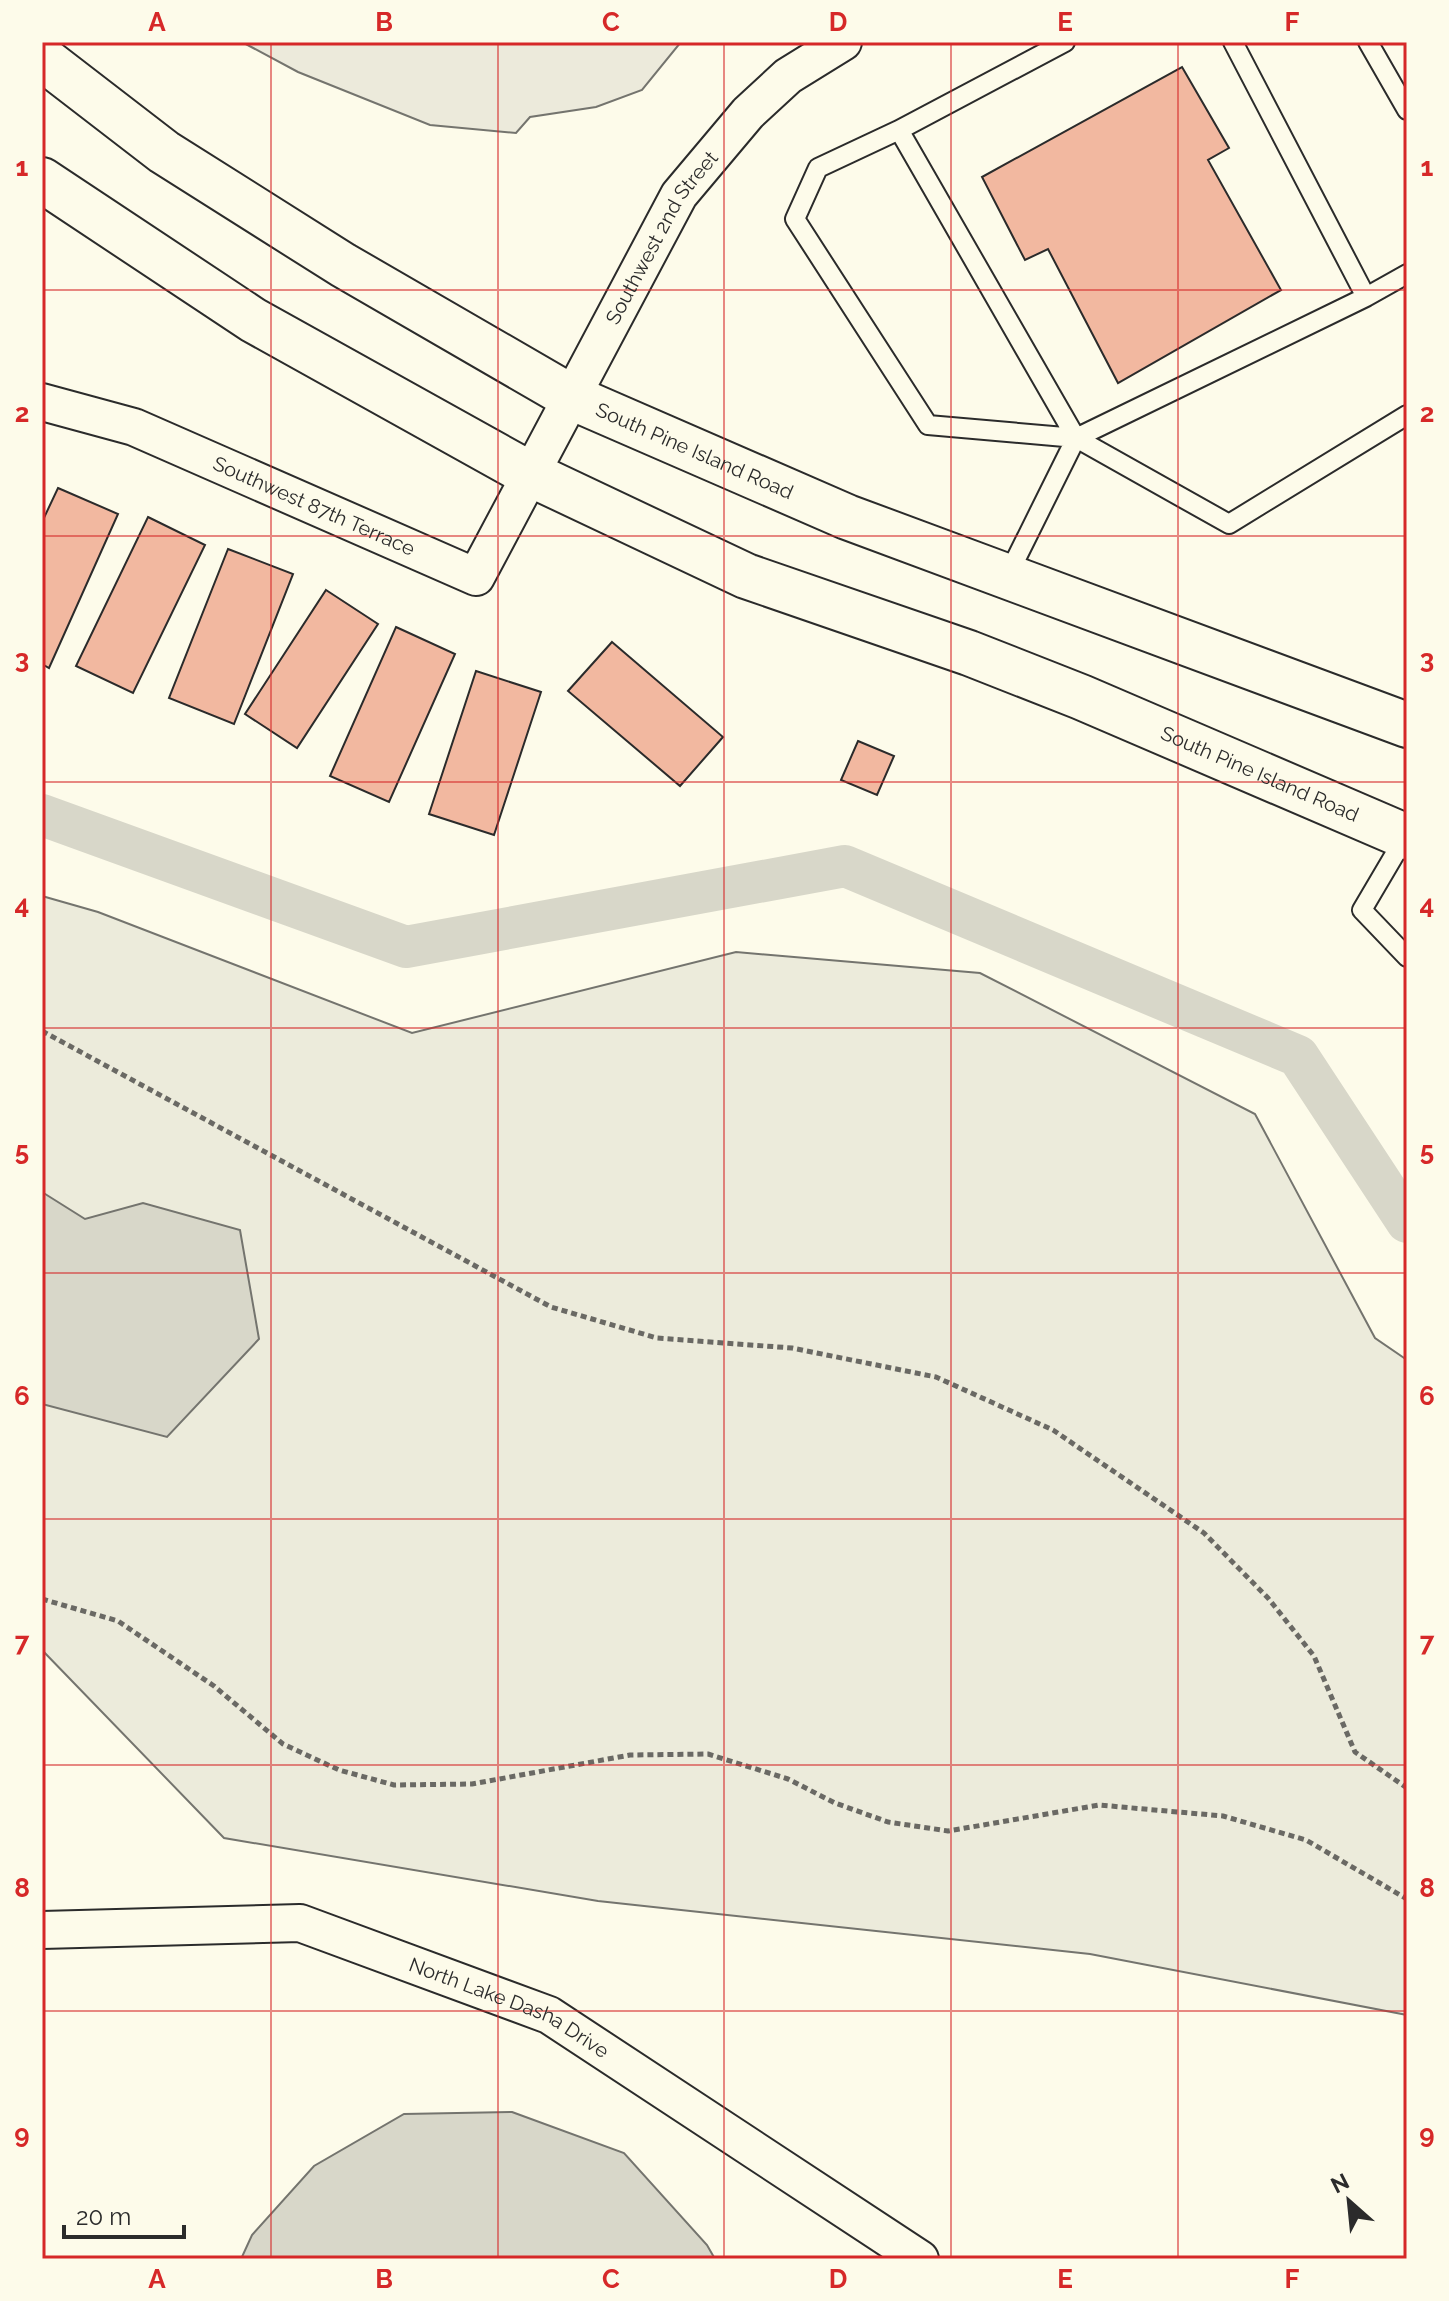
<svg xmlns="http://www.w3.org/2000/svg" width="1449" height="2301" font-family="Raleway,sans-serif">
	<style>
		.green { fill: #ecebdb; stroke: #74746e; stroke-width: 2 }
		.parking { fill: #eceadb; stroke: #74746e; stroke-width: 2 }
		.water { fill: #d8d7c9; stroke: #74746e; stroke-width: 2 }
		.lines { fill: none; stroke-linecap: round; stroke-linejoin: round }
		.canal { stroke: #d8d7c9; stroke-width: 42 }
		.building { fill: #f2b8a0; stroke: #2b2b2b; stroke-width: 2 }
		.lane-casing { stroke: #2b2b2b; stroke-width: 22 }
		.street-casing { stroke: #2b2b2b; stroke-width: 40 }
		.secondary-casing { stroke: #2b2b2b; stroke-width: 48 }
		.path { stroke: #6a6964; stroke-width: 5; stroke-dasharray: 6 4; stroke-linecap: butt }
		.lane { stroke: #fdfbea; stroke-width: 18 }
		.street { stroke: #fdfbea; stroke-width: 36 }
		.secondary { stroke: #fdfbea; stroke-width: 44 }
		.grid { fill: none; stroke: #d62828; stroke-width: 2; stroke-opacity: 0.55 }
		.labels { text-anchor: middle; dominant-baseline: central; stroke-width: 6; stroke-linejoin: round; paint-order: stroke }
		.street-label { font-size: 20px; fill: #2b2b2b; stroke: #fdfbea }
		.neatline { fill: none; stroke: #d62828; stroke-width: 3 }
		.grid-label { font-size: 26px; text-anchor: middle; font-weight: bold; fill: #d62828 }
	</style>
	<rect width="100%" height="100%" fill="#fdfbea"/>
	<path class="green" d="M42,896L98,912L412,1033L736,952L980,973L1255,1114L1375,1338L1407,1360V2015L1090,1954L598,1901L224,1838L42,1650Z"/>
	<path class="parking" d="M242,42H681L642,90L596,107L530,117L516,133L430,125L298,72Z"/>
	<path class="water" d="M42,1192L85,1219L143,1203L240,1230L259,1339L167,1437L42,1404Z
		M512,2112L624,2153L707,2245L715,2259H241L252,2235L314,2166L404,2114Z"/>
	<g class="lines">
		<path class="canal" d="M42,815L406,947L845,866L1298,1056L1407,1222"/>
	</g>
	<path class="building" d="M1182,67L1229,148L1208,160L1281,290L1118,383L1048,249L1025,260L982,177Z
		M58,488L118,514L49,668L42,664V522Z
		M148,517L205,545L133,693L76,666Z
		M228,549L293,574L234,724L169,698Z
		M326,590L378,624L297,748L245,714Z
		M396,627L455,654L389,802L330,776Z
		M612,642L723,737L680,786L568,691Z
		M476,671L541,692L494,835L429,814Z
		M858,741L894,756L877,795L841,780Z"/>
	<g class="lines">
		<g class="lane-casing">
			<path id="lane" d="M1368,42L1407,110
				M899,130L818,168L795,219L928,425L1076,438L1366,297L1233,42
				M1366,297L1407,274
				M1076,438L1229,524L1407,415
				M1007,577L1076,438L899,130L1065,42
				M1405,837L1362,910L1407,957"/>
		</g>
		<g class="street-casing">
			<g id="street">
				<path id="s1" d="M42,402L134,427L476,577L679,195L748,113L788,76L843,42"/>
				<path id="s2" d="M42,1930L300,1923L549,2015L920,2259"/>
			</g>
		</g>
		<g class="secondary-casing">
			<g id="secondary">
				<path id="s3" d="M42,58L164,152L343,265L571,397L847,517L1407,725"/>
				<path id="s4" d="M42,180L253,320L528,473L746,576L969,653L1081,697L1407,837"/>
			</g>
		</g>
		<path class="path" d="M42,1031L551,1307L657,1338L792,1348L936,1377L1053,1430L1204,1533L1268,1598L1314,1656L1355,1752L1407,1788
			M42,1599L118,1621L214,1686L283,1744L339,1770L394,1785L472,1784L630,1755L708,1754L788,1779L835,1803L888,1822L948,1831L1099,1805L1223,1816L1306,1840L1407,1899"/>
		<use href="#lane" class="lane"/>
		<use href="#street" class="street"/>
		<use href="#secondary" class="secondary"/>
	</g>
	<path class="grid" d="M271,42V2259M498,42V2259M724,42V2259M951,42V2259M1178,42V2259M42,290H1407M42,536H1407M42,782H1407M42,1028H1407M42,1273H1407M42,1519H1407M42,1765H1407M42,2011H1407"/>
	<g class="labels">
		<g class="street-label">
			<text stroke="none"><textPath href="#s1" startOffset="856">Southwest 2nd Street</textPath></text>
			<text stroke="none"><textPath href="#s3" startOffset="764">South Pine Island Road</textPath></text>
			<text stroke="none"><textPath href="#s1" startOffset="292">Southwest 87th Terrace</textPath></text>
			<text stroke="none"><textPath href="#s4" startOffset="1360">South Pine Island Road</textPath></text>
			<text stroke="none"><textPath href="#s2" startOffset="484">North Lake Dasha Drive</textPath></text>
		</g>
	</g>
	<rect width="1449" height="2301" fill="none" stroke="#fdfbea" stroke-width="88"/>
	<g transform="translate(1349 2201) rotate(333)" stroke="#fdfbea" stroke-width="6" paint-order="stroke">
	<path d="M0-6L14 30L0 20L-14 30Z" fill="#2b2b2b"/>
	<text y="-12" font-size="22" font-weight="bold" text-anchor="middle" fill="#2b2b2b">N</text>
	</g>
	<path d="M64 2225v12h120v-12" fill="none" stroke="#2b2b2b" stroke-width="4"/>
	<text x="76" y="2225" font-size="24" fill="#2b2b2b" stroke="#fdfbea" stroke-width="6" paint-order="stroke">20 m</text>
	<rect x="44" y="44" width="1361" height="2213" class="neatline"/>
	<g class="grid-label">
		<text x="157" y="31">A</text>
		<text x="384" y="31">B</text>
		<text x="611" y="31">C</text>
		<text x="838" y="31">D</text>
		<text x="1065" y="31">E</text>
		<text x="1292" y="31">F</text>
		<text x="22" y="176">1</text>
		<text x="1427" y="176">1</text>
		<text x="22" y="422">2</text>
		<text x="1427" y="422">2</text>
		<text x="22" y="668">3</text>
		<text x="1427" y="668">3</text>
		<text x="22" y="914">4</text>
		<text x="1427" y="914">4</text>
		<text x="22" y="1160">5</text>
		<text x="1427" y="1160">5</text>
		<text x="22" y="1405">6</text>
		<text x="1427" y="1405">6</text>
		<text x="22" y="1651">7</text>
		<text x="1427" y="1651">7</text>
		<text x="22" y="1897">8</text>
		<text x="1427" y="1897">8</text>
		<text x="22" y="2143">9</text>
		<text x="1427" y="2143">9</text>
		<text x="157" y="2288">A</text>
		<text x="384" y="2288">B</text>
		<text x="611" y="2288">C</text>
		<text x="838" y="2288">D</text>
		<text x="1065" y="2288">E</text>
		<text x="1292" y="2288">F</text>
	</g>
</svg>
